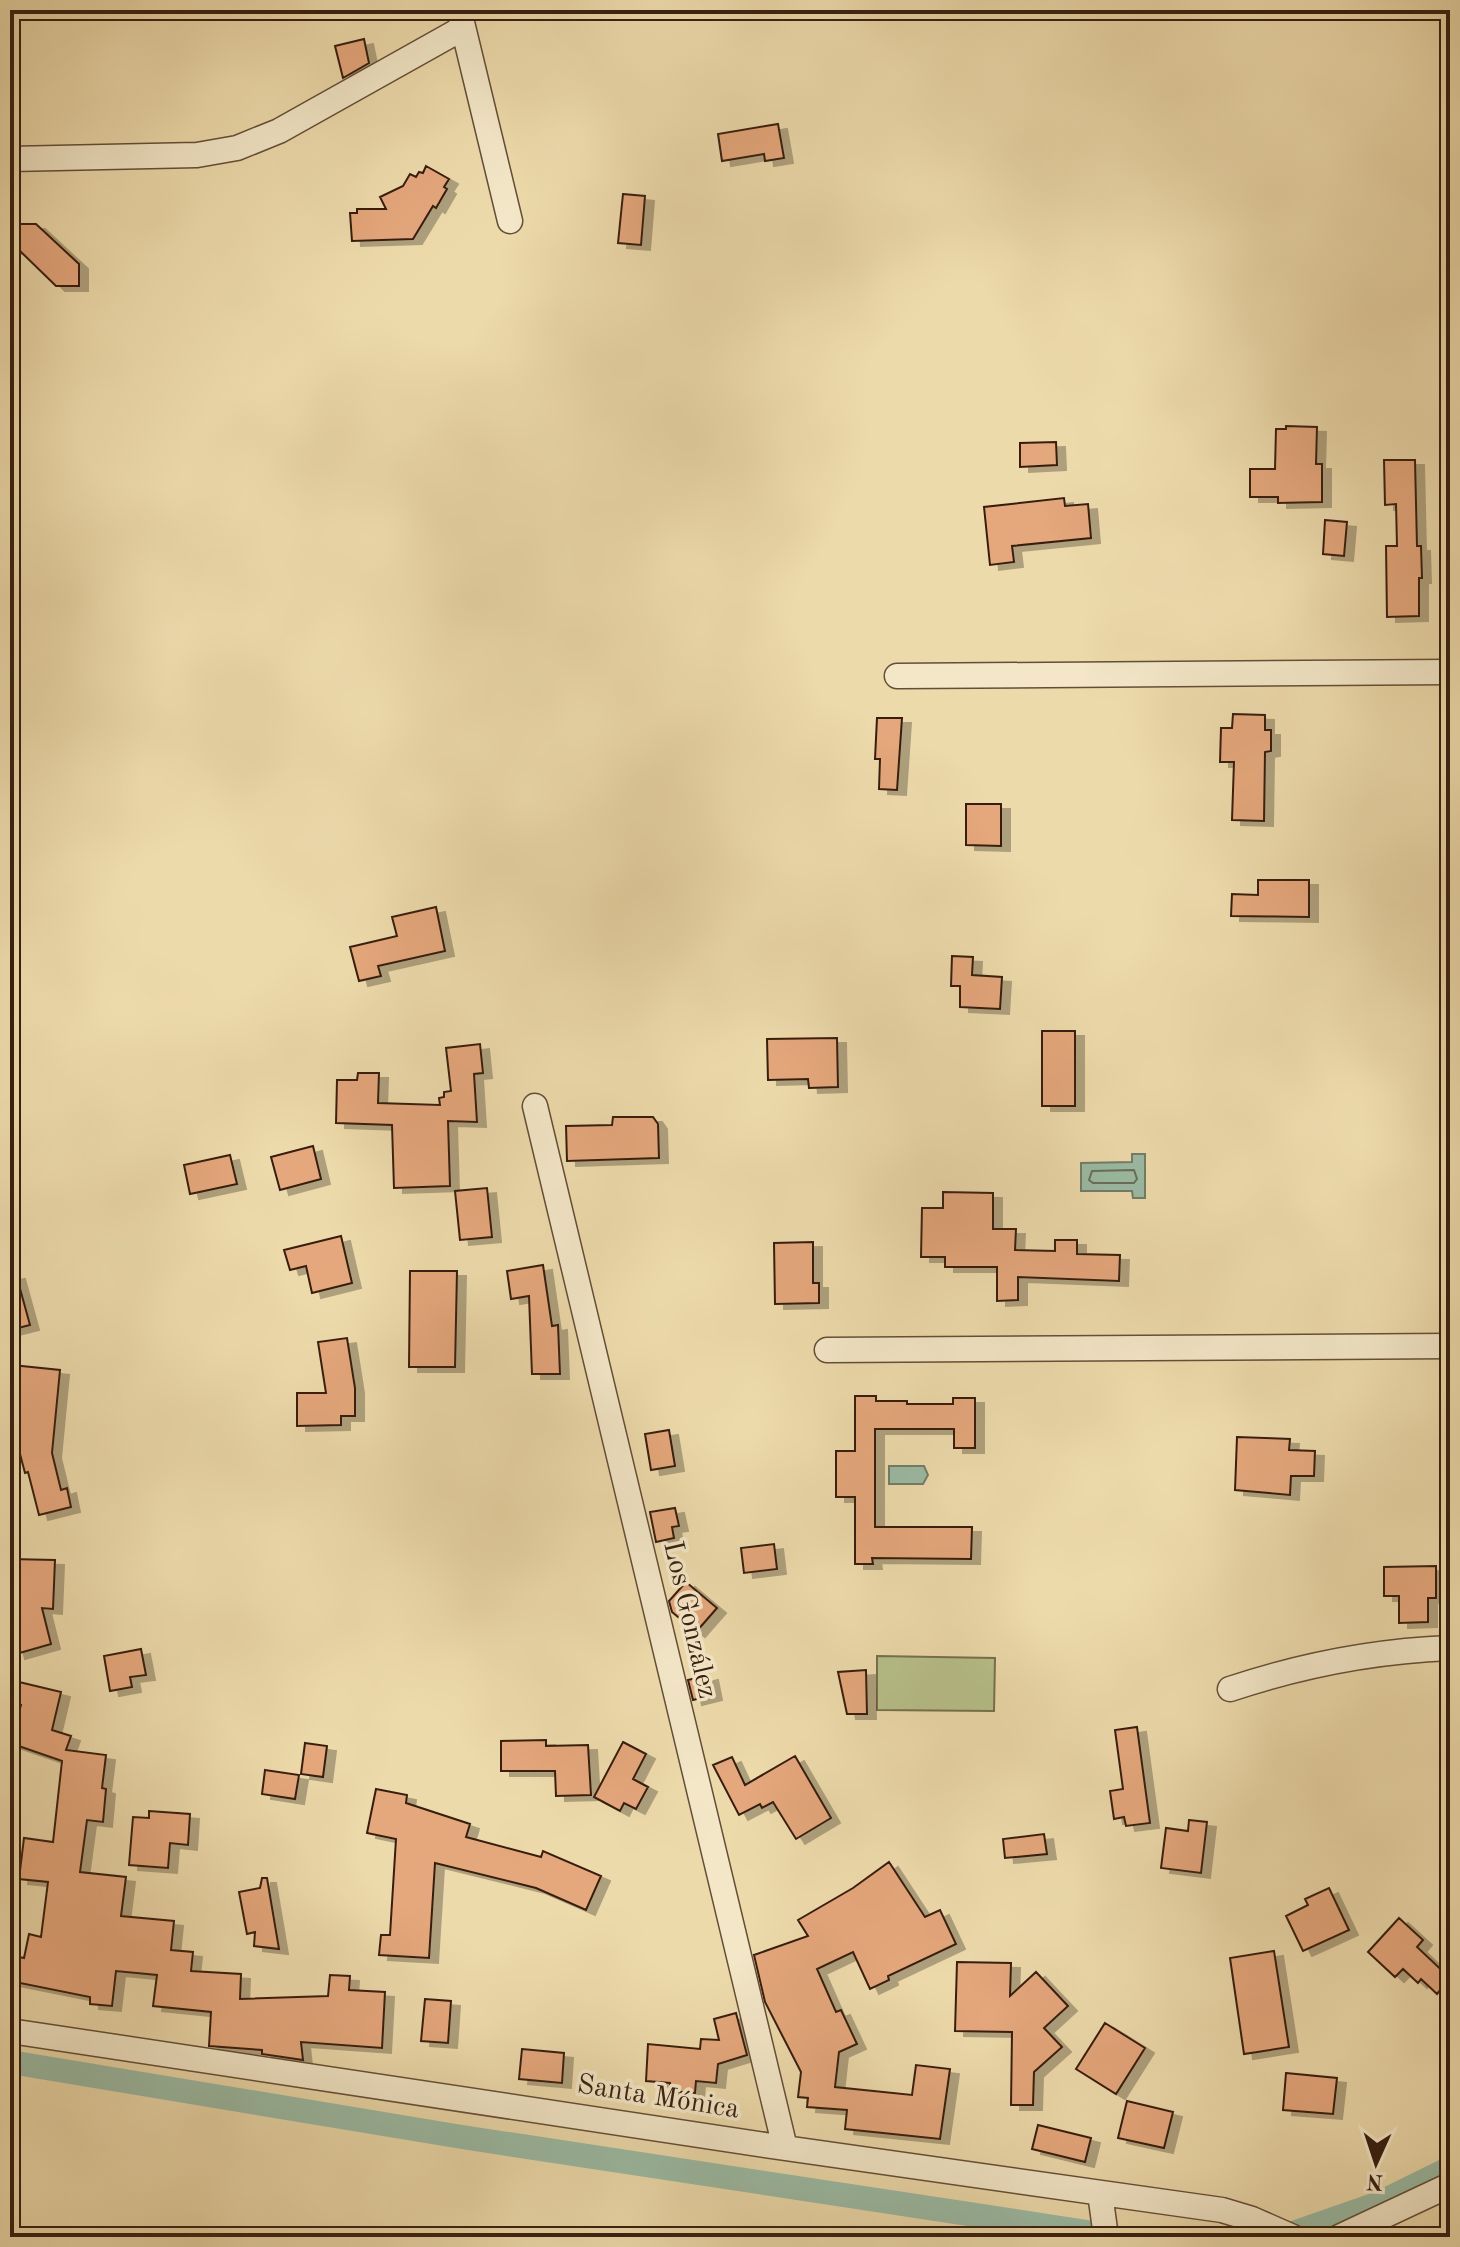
<svg xmlns="http://www.w3.org/2000/svg" width="1460" height="2247" font-family="'Old Standard TT',serif">
	<style>
		.green { fill: #b7c08a; stroke: #77704d; stroke-width: 2 }
		.water { fill: #9abba4; stroke: #727d69; stroke-width: 2 }
		.lines { fill: none; stroke-linecap: round; stroke-linejoin: round }
		.shore { stroke: #686d5a; stroke-width: 2 }
		.canal { stroke: #9abba4; stroke-width: 24 }
		.building { fill: #e5a77b; stroke: #371f10; stroke-width: 2; filter: url(#shadow) }
		.minor-casing { stroke: #644e37; stroke-width: 27 }
		.minor { stroke: #f3e7c8; stroke-width: 24 }
		.labels { text-anchor: middle; dominant-baseline: central; stroke-width: 7; stroke-linejoin: round; paint-order: stroke }
		.street-label { font-size: 28px; fill: #371f10; stroke: #f3e7c8 }
	</style>
	<defs>
		<filter id="shadow"><feDropShadow dx="9" dy="5" stdDeviation="0" flood-color="#0004"/></filter>
	</defs>
	<rect width="100%" height="100%" fill="#eddaab"/>
	<filter id="stains"><feTurbulence type="fractalNoise" baseFrequency=".0025" numOctaves="4"/><feColorMatrix values="0 0 0 0 .2 0 0 0 0 .09 0 0 0 0 .02 0 0 0 .5 -.17"/></filter>
	<radialGradient id="worn" r=".72"><stop offset=".6" stop-color="#630" stop-opacity="0"/><stop offset="1" stop-color="#630" stop-opacity=".3"/></radialGradient>
	<path class="green" d="M877,1656L995,1658L994,1711L877,1710Z"/>
	<path class="water" d="M1132,1154H1145V1198H1133L1132,1191H1081V1163L1132,1162Z
		M889,1466H924L928,1475L923,1484H889Z"/>
	<g class="lines">
		<path class="shore" d="M1134,1170L1137,1179L1134,1183H1093L1089,1180L1092,1171Z"/>
		<path class="canal" d="M10,2062L462,2137L1087,2232
			M1293,2233L1379,2203L1450,2168"/>
	</g>
	<path class="building" d="M364,39L369,63L343,78L335,46Z
		M778,124L784,158L765,161L764,154L722,161L718,134Z
		M426,166L449,179L444,187L447,189L436,208L433,206L413,239L352,241L350,213H357V209H386L380,197L403,186L410,174L416,177L419,172L423,173Z
		M623,194L645,196L641,245L618,243Z
		M10,224H36L79,264V286H56L18,249H10Z
		M1286,426L1317,427L1316,464H1322V502L1278,503V497H1250V469H1275L1276,429H1286Z
		M1056,442L1057,465L1020,467V443Z
		M1384,460H1415L1417,546H1421L1422,578H1419V616L1387,617L1386,546H1397L1396,504L1385,505Z
		M1064,498L1065,506L1088,504L1091,538L1012,546L1014,562L990,565L984,507Z
		M1325,520L1347,522L1344,556L1323,554Z
		M1233,714L1265,715V730H1271V751L1265,752L1264,821L1232,820L1234,762H1220L1221,728H1232Z
		M877,718H902L897,790L879,789L880,759H875Z
		M966,804H1001V846L966,845Z
		M1258,880H1309V917L1231,916L1232,894L1258,895Z
		M436,907L445,951L378,966L381,976L359,981L350,947L397,936L392,917Z
		M952,956L973,957L972,975L1002,977L1000,1009L960,1007V986H951Z
		M1042,1031H1075V1106H1042Z
		M837,1038L838,1087L809,1088L808,1079L768,1080L767,1039Z
		M480,1044L483,1073L474,1074L477,1122L448,1121L450,1186L394,1188L392,1125L336,1123L337,1080H357L358,1073H379L378,1103L440,1105L439,1098L444,1097V1092L451,1091L446,1048Z
		M613,1117H653L658,1124L659,1158L567,1161L566,1126L612,1125Z
		M313,1146L321,1179L280,1190L271,1157Z
		M230,1155L237,1184L190,1194L184,1165Z
		M487,1188L492,1237L460,1240L455,1191Z
		M943,1192L993,1193V1229H1016L1015,1250L1055,1251V1240H1077V1254L1120,1255L1119,1281L1018,1277V1300L997,1301V1267H945V1257H921L922,1208H943Z
		M341,1236L352,1283L312,1293L306,1266L290,1270L284,1250Z
		M813,1242V1283H819V1303L775,1304L774,1243Z
		M543,1265L552,1326L558,1325L560,1374H532L529,1296L511,1299L507,1271Z
		M410,1271H457L455,1367H409Z
		M16,1274L30,1325L10,1330V1275Z
		M347,1338L355,1388V1416H341V1425L297,1426V1393H326L318,1342Z
		M12,1365L60,1370L52,1453L61,1490L67,1488L71,1507L39,1515L28,1472L25,1473L10,1416Z
		M855,1396H876V1401H907V1404H953V1398H975V1448H954V1429H875V1527H972L971,1559L872,1558L873,1564H855V1497H836V1451H855Z
		M669,1430L675,1466L651,1470L645,1434Z
		M1237,1437L1290,1439L1289,1450L1315,1451L1314,1476H1291L1290,1495L1235,1490Z
		M675,1508L679,1526L672,1527L674,1538L656,1542L650,1512Z
		M774,1544L777,1569L744,1573L741,1548Z
		M10,1559L55,1560L53,1609L42,1608L51,1644L16,1654L10,1630L17,1628L19,1582L10,1583Z
		M1436,1566V1598H1428V1622L1399,1623V1596H1384V1567Z
		M686,1582L717,1608L696,1632L672,1612L669,1601Z
		M141,1649L146,1675L130,1677L132,1687L110,1691L104,1656Z
		M866,1670L867,1714H847L838,1672Z
		M709,1675L713,1695L693,1700L688,1680Z
		M19,1682L61,1692L52,1730L71,1736L66,1750L106,1755L102,1788L106,1789L103,1822L87,1820L80,1872L126,1877L121,1916L174,1921L171,1950L193,1952L191,1971L241,1974L240,1999L328,1996L330,1975L350,1976L349,1990L385,1992L382,2048L301,2042L303,2060L262,2054V2050L209,2046L211,2012L153,2006L157,1975L116,1971L112,2006L90,2004V1997L10,1981V1955L24,1958L29,1934L41,1937L48,1882L19,1879L24,1838L53,1842L62,1761L10,1743L21,1705L14,1703Z
		M1137,1727L1150,1823L1126,1826L1124,1817L1114,1819L1110,1791L1123,1789L1115,1730Z
		M546,1740V1746L588,1745L591,1795L556,1796L555,1771H501V1741Z
		M623,1742L646,1754L633,1779L648,1787L636,1809L624,1803L620,1811L594,1797Z
		M305,1743L327,1746L323,1777L301,1774Z
		M795,1756L831,1818L796,1839L773,1802L762,1808L760,1804L739,1815L713,1765L732,1757L745,1785Z
		M265,1770L299,1775L295,1799L262,1794Z
		M376,1789L407,1795L406,1803L470,1824L466,1837L541,1857L543,1851L601,1876L586,1910L536,1888L435,1863L429,1958L379,1955L381,1935H390L396,1839L367,1833Z
		M149,1811L190,1814L188,1845L170,1843L168,1868L129,1865L133,1817L149,1818Z
		M1189,1820L1207,1822L1201,1873L1161,1868L1166,1828L1188,1831Z
		M1044,1834L1047,1854L1005,1858L1003,1839Z
		M889,1862L925,1917L940,1910L956,1944L888,1976L889,1980L870,1989L853,1952L817,1969L836,2012L841,2010L857,2044L839,2052L835,2087L912,2095L916,2065L950,2069L940,2139L845,2129L847,2110L807,2107L808,2098L798,2097L801,2072L765,2002L754,1955L808,1936L798,1920L853,1888Z
		M262,1878H267L279,1949L254,1946L255,1932L247,1934L239,1892L260,1888Z
		M1329,1888L1349,1930L1303,1951L1286,1916L1308,1905L1305,1899Z
		M1399,1918L1423,1940L1417,1947L1450,1978L1437,1994L1421,1979L1418,1983L1403,1969L1395,1977L1368,1952Z
		M1274,1951L1289,2047L1244,2054L1230,1958Z
		M957,1962L1011,1963L1010,1996L1036,1972L1068,2006L1044,2028L1062,2047L1034,2072L1033,2105H1011L1012,2032L955,2031Z
		M425,1999L451,2001L448,2043L421,2041Z
		M736,2013L747,2055L718,2064L716,2083L696,2081L695,2093L670,2091V2083L646,2081L648,2044L700,2049L701,2039L719,2040L714,2019Z
		M1105,2023L1145,2048L1116,2094L1076,2069Z
		M522,2049L564,2053L562,2083L519,2079Z
		M1286,2073L1337,2078L1333,2114L1283,2110Z
		M1127,2101L1173,2112L1164,2148L1118,2138Z
		M1038,2125L1091,2138L1085,2162L1032,2149Z"/>
	<g class="lines">
		<g class="minor-casing">
			<path id="minor" d="M459,10L510,221
				M10,159L197,155L237,148L279,131L463,28
				M897,676L1450,672
				M535,1106L785,2148
				M827,1350L1450,1346
				M1230,1689C1302,1665 1374,1651 1450,1648
				M10,2031L785,2148L1222,2210L1252,2219L1293,2237
				M1100,2193L1106,2237
				M1339,2237L1450,2185"/>
		</g>
		<use href="#minor" class="minor"/>
	</g>
	<g class="labels">
		<g class="street-label">
			<text transform="translate(689 1620) rotate(77)">Los González</text>
			<text transform="translate(658 2098) rotate(9)">Santa Mónica</text>
		</g>
	</g>
	<rect width="1460" height="2247" fill="none" stroke="#eddaab" stroke-width="40"/>
	<rect x="12" y="12" width="1436" height="2223" fill="none" stroke="#371f10" stroke-width="4"/>
	<rect x="20" y="20" width="1420" height="2207" fill="none" stroke="#371f10" stroke-width="2"/>
	<g transform="translate(1376 2163) rotate(183)" stroke="#f3e7c8" stroke-width="6" paint-order="stroke">
	<path d="M0-6L14 30L0 20L-14 30Z" fill="#371f10"/>
	<text y="-12" font-size="22" font-weight="bold" text-anchor="middle" fill="#371f10">N</text>
	</g>
	<rect width="100%" height="100%" filter="url(#stains)"/>
	<rect width="100%" height="100%" fill="url(#worn)"/>
</svg>
